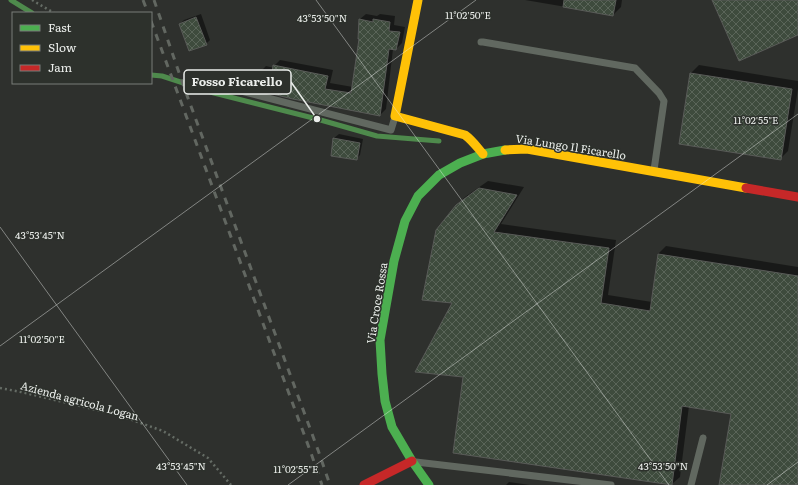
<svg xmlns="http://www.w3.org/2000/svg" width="798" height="485" font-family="Literata,serif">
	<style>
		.shadow { fill: #0007 }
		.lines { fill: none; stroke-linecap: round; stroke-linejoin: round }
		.stream { stroke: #4e8a4c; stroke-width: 5 }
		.building { fill: url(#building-cross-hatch); stroke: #595b58 }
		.path { stroke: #656c65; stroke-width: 2.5; stroke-dasharray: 2 3; stroke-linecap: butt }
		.lane { stroke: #616860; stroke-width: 7 }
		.fast { stroke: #4caf50; stroke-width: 9 }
		.slow { stroke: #ffc107; stroke-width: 9 }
		.jam { stroke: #c62828; stroke-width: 9 }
		.rail { stroke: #626761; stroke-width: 3; stroke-dasharray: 7 7; stroke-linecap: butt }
		.ticks { fill: none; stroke: #ebeeeb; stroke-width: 1; stroke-opacity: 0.45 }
		.labels { text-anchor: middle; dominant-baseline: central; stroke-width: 3; stroke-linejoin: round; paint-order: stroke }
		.street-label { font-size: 11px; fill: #ebeeeb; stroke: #2d312c }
		.ticks-label { font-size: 10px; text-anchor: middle; fill: #ebeeeb; stroke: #2d312c; stroke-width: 3; stroke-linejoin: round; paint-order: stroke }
		.leader { fill: none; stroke: #ebeeeb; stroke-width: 1.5 }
		.callout-dot { fill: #ebeeeb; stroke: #2d312c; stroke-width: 1.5 }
		.callout { fill: #2d312c; stroke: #ebeeeb; stroke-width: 1.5 }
		.callout-label { font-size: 12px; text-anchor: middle; font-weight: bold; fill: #ebeeeb }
	</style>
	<defs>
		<pattern id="building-cross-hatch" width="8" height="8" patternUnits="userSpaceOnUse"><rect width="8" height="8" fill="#3e4b3d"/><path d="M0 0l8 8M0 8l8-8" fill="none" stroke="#5a6559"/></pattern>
	</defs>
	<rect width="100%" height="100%" fill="#2e302d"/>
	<path class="shadow" d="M525,0H622L621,7L613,15Z
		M201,14L210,40L206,44L180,24L184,20Z
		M366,14L377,16L380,14L395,16L394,25L405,27L402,43L396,49H393L386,109L380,115L260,72L266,66L274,68V66L280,60L333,70L330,83L353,87L360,38H359L360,19Z
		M699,65L798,81V89L788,151L780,159L680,143L691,73Z
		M339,134L363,139L360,155L356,159L334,138Z
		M488,181L524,187L501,224L616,240L608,295L652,302L658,254L666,246L798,267V485H720L732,413L689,406L680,477L672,484L464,376L454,302L457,205L465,197Z
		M509,482L530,485H506Z"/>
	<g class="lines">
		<path class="stream" d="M11,0L32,13
			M151,75L162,76L214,93L317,119L377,136L439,141"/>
	</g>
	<path class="building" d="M564,0H616L613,16L563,7Z
		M712,0H798V35L739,61Z
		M196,17L207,45L189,51L179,24Z
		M359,19L373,22V19L390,22L389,31L400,32L396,50L389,49L380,116L293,99L256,90L259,71L272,74L273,65L328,76L325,89L351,93L359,39H358Z
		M690,73L792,89L781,160L679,144Z
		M333,138L360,143L357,160L331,156Z
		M479,188L517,195L494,232L609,248L601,303L650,311L658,254L798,276V485H719L731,414L682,406L672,485L453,453L463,377L415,372L452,303L422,300L436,230L456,205Z"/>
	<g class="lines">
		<path class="path" d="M32,0L54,13
			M0,388L21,392L118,415L163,431L208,458L231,485"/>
		<path class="lane" d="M481,42H483L635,68L659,93L664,101L654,170
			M210,83L391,130L395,117
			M416,462L611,485
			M691,485L703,438"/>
		<path class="fast" d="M429,485L412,461L392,427L385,401L382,374L380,340L394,261L405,221L418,196L439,175L460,163L483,154L505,150"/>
		<path class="slow" d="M418,0L395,116L465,135C472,140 477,147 483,154
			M505,150L527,149L746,188"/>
		<path class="jam" d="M746,188L798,197
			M364,485L412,461"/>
		<path class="rail" d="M143,0L148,13
			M154,0L185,90L318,450L330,485
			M151,21L311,453L322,485"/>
	</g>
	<path class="ticks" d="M316,0L669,485M0,227L187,485M0,346L476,0M288,485L798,114M767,485L798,462"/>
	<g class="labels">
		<g class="street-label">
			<text transform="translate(571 146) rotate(9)">Via Lungo Il Ficarello</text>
			<text transform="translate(376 303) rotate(-81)">Via Croce Rossa</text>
			<text transform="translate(80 400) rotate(15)">Azienda agricola Logan</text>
		</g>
	</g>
	<g class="ticks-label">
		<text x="468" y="19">11°02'50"E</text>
		<text x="322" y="22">43°53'50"N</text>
		<text x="756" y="124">11°02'55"E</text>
		<text x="40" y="239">43°53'45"N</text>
		<text x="42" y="343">11°02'50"E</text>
		<text x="181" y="470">43°53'45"N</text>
		<text x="663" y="470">43°53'50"N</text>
		<text x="296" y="473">11°02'55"E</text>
	</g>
	<path class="leader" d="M317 119L291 82"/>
	<circle class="callout-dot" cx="317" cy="119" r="4"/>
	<rect class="callout" x="184" y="70" width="107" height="24" rx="4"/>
	<g class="callout-label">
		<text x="237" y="86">Fosso Ficarello</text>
	</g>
	<rect x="12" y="12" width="140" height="72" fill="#2d312c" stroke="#797d78"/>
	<rect x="20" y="25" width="20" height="6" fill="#4caf50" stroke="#797d78"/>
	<text x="48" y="32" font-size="12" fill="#ebeeeb">Fast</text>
	<rect x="20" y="45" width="20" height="6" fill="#ffc107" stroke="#797d78"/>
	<text x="48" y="52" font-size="12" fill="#ebeeeb">Slow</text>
	<rect x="20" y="65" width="20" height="6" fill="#c62828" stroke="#797d78"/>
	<text x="48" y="72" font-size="12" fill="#ebeeeb">Jam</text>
</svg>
